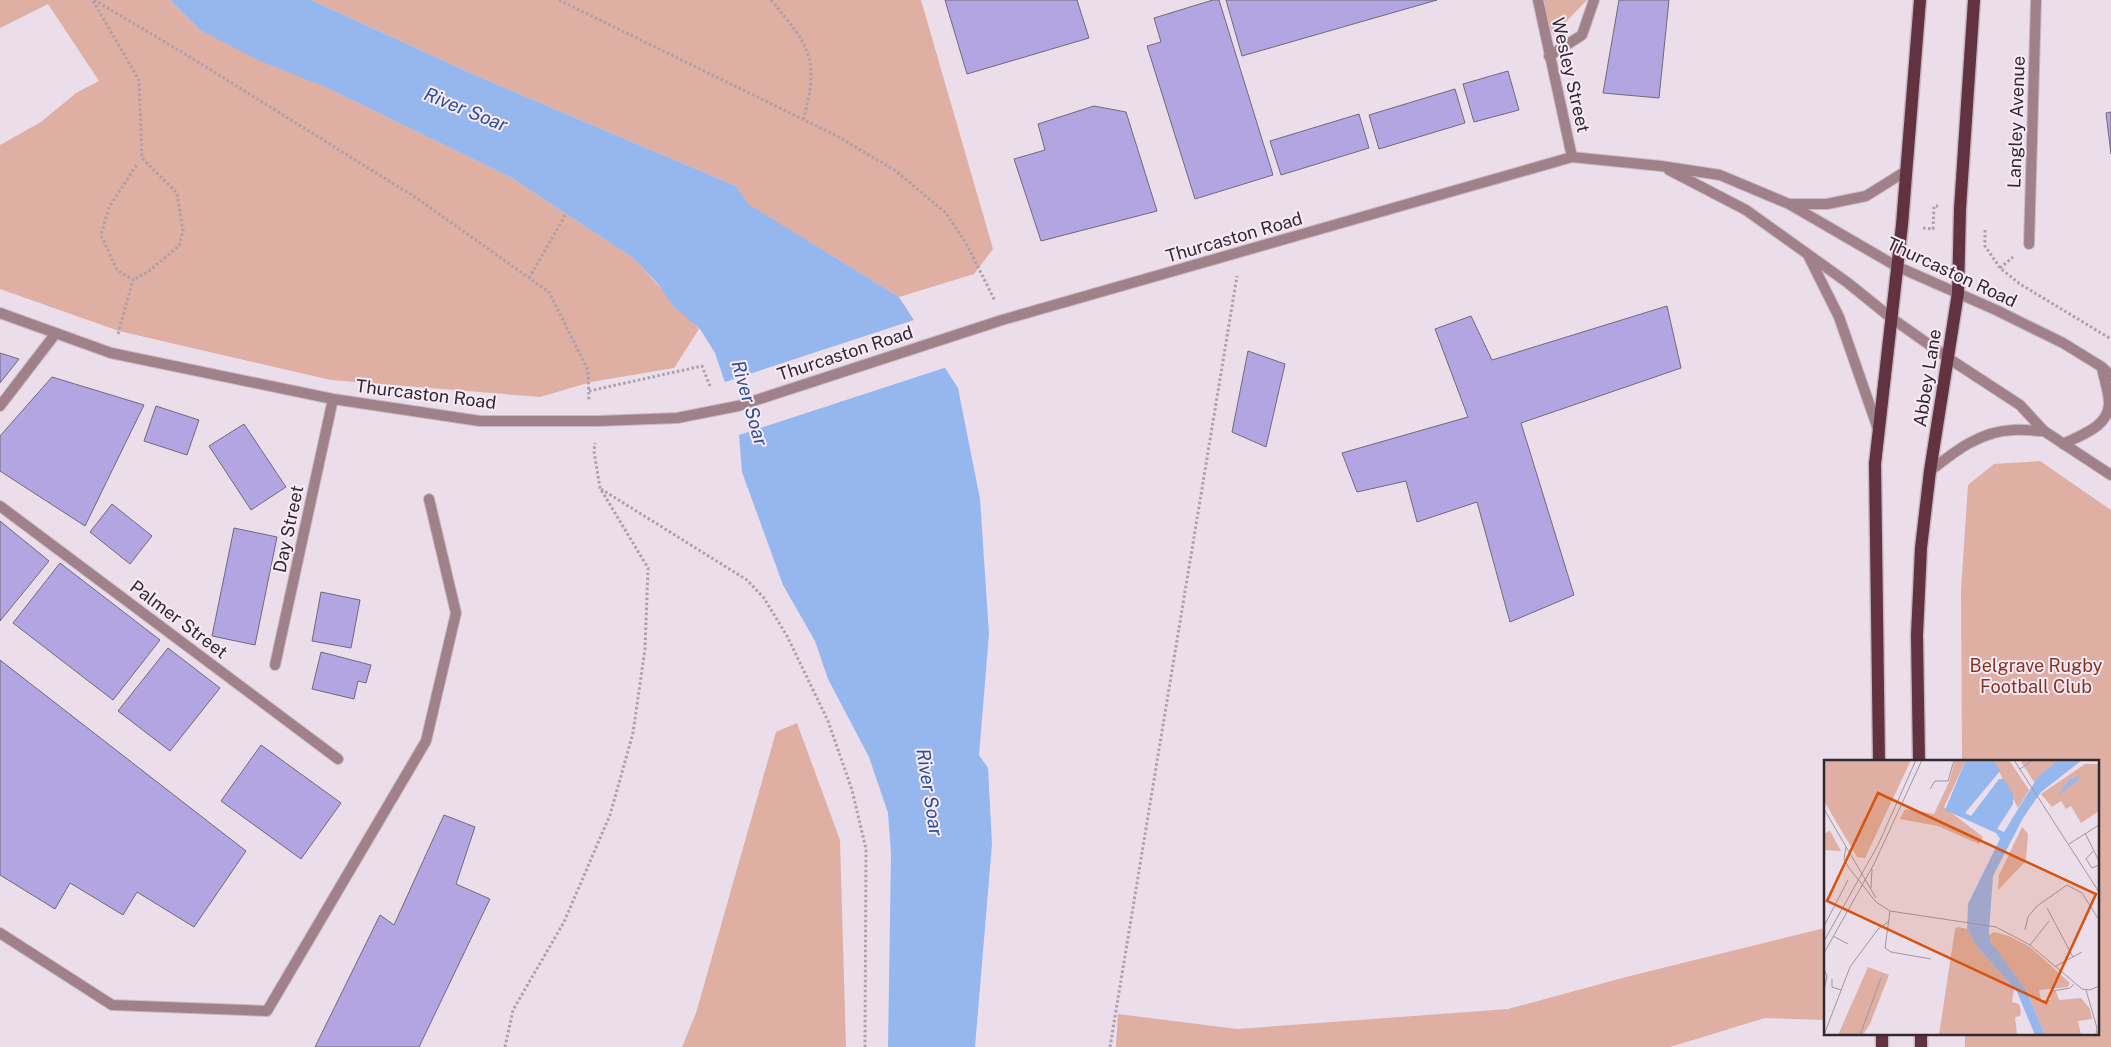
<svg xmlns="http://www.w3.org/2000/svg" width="2111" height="1047" font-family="'Public Sans',sans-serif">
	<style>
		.green { fill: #deafa2 }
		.water { fill: #96b7ed }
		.pier { fill: #ecddeb }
		.building { fill: #b3a5e1; stroke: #6e6b7a }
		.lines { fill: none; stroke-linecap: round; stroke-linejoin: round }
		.lane-casing { stroke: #c6b9c5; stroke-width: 12 }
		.street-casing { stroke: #c6b9c5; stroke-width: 12 }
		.primary-casing { stroke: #c6b9c5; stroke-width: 15 }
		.path { stroke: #aca0ab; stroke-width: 3; stroke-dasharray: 2.5 2.5; stroke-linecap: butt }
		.lane { stroke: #a08189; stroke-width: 10 }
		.street { stroke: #a08189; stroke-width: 10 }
		.primary { stroke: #633241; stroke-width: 12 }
		.labels { text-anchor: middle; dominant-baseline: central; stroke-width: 4; stroke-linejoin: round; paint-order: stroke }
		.street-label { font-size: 18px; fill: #302a2f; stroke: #f9eaf8 }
		.park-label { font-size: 18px; fill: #84331f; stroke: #f9eaf8 }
		.water-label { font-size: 19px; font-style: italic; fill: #2b5192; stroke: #f9eaf8 }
		.inset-road { fill: none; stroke: #a195a0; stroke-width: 1 }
		.view { fill: #d65410; fill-opacity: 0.15; stroke: #d65410; stroke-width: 2.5 }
		.inset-edge { fill: none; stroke: #302a2f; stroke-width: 2.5 }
	</style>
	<rect width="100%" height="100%" fill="#ecddeb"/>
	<path class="green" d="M0,0H170L200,30L325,87L510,177L633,258L699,329L674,368L591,382L540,397L331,380L119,331L0,289V145L41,122L76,93L99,81L48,4L0,28Z
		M311,0H921L993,249L974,274L899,297L747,204L736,186L477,76Z
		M1540,0H1587L1553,35Z
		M2040,461L2111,510V1047H1965V1033H2097V761H1962L1961,590L1968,485L1994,464Z
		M797,723L840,840L846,1047H682L696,1013L776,732Z
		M1825,928V1020L1765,1018L1670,1047H1116L1118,1014L1237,1029L1508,1009L1626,977Z"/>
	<path class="water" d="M170,0H311L477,76L736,186L748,204L899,297L958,388L980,499L989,634L979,755L988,768L992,844L975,1047H888L891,854L888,813L869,757L828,679L815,641L783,585L742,472L738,421L715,353L700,329L673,306L658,284L633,258L510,177L325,87L258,60L200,30Z"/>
	<path class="pier" d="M917,319L947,367L736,436L735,421L722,383Z"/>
	<path class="building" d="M945,0H1077L1089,38L967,74Z
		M1213,0H1219L1273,175L1195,199L1147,46L1161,42L1154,18Z
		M1226,0H1437L1242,56Z
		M1619,0H1669L1659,98L1603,93Z
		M1508,71L1519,110L1474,122L1463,84Z
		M1455,89L1465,123L1379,149L1369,115Z
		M1094,106L1126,112L1157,211L1041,241L1014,159L1045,150L1038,124Z
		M2111,112V154L2106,113Z
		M1359,114L1369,148L1281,175L1270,141Z
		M1667,306L1681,368L1521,423L1574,595L1510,622L1477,502L1417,522L1406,481L1357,492L1342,453L1468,417L1435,329L1471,316L1492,360Z
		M1248,351L1285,364L1266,447L1232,432Z
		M0,353L19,359L0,383Z
		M52,377L144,405L85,526L0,471V436Z
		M156,406L199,420L187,455L144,441Z
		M244,424L286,487L251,510L209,446Z
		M112,504L152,536L130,564L90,532Z
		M0,521L49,561L0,621Z
		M234,528L277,537L255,645L212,636Z
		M60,563L160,640L113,700L13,623Z
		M321,592L360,600L351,648L312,641Z
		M168,648L220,688L170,751L118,711Z
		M321,652L371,665L366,683L358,681L354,699L312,689Z
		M0,660L246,851L194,927L137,892L123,915L70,883L55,909L0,875Z
		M261,745L341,803L301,859L221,801Z
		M444,815L475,827L456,884L490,899L419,1047H315L380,915L394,925Z"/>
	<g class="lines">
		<g class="lane-casing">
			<path id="lane" d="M0,933L112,1005L267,1011L426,741L456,613L429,499"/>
		</g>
		<g class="street-casing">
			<path id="street" d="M1538,0L1572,157
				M1549,56L1582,35L1594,0
				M1669,170L1746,210L1848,283L1890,317L1948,358L2020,405L2044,431L2111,475
				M1790,204H1827L1866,196L1906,171
				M2029,244L2036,0
				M1808,255L1839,317L1878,429
				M0,313L111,353L333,399L480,421H598L677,418L738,406L1002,320L1572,157L1661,166L1720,175L1789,204L1896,266L1996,310L2063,343L2102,367L2111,376
				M0,406L56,333
				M2063,444C2081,435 2108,427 2109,404C2109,392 2104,379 2102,368
				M1930,471C1954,452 1980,431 2013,430C2023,429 2034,431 2044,431
				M0,506L338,759
				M275,665L333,399"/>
		</g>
		<g class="primary-casing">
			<path id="primary" d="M1879,761L1875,464L1902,225L1920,0
				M1919,761L1917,635L1921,548L1930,471L1958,293L1960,209L1974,0
				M1882,1033V1047
				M1921,1033V1047"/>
		</g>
		<path class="path" d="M94,0L190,57L418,199L549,292L588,370L589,401
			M559,0L837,136L896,171L946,213L966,243L995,301
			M771,0C810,47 820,58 803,121
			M93,1L139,80L142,158L177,193L183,231L179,246L149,271L133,280
			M1923,228L1933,229L1934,206H1938
			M1985,230V246L2000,268L2020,284L2111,339
			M2000,268L2013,257
			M529,278L566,214
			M118,334L133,280L117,270L101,235L109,207L138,163
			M589,391L702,366L710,386
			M601,489L747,580L764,598L787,636L828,721L852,790L866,849L865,1047
			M505,1047L513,1010L564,922L610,815L633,733L645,649L648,568L600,488L594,451L595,443
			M1110,1047L1237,276"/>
		<use href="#lane" class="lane"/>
		<use href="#street" class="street"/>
		<use href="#primary" class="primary"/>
	</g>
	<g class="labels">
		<g class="street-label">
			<text transform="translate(1571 75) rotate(77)">Wesley Street</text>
			<text transform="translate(2016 122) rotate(-88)">Langley Avenue</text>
			<text transform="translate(1234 237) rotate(-16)">Thurcaston Road</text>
			<text transform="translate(1952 272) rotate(25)">Thurcaston Road</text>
			<text transform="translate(845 353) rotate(-18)">Thurcaston Road</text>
			<text transform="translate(1927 378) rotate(-81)">Abbey Lane</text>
			<text transform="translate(426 394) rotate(7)">Thurcaston Road</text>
			<text transform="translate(288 529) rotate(-78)">Day Street</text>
			<text transform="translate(179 619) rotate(37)">Palmer Street</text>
		</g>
		<g class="park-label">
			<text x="2036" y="665">Belgrave Rugby<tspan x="2036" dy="21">Football Club</tspan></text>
		</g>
		<g class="water-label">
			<text transform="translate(466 109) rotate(22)">River Soar</text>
			<text transform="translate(750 403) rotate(74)">River Soar</text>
			<text transform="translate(930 792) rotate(81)">River Soar</text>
		</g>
	</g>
	<g transform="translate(1824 760)">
		<rect width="275" height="275" fill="#ecddeb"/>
		<path d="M0,0H87L41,98L33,97L0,41ZM131,0H142L120,47L159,77L155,84L114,66L76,59L81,49L110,54L125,22ZM169,0H185L205,30L194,48ZM196,0H234L210,22ZM261,4H275V51L257,63L247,46L242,49L237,41L228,47L217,34ZM198,67L204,74L202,101L174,130L175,115ZM5,71H6L17,91L0,90V74ZM134,167L143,169L154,188L190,229L188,242L195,244L197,251L196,256L191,257L193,275H115L131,169ZM170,172L185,176L206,187L246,223L244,227L215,230L217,240H227L225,233L228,230L232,231L235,240L257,238L266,249L268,259L254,261L257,275H221L202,230L169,186L165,175ZM44,207L65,215L46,264L39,275H14Z" fill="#deafa2"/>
		<path d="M142,0H169L176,11L141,53L147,56L175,19H180L189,34V44L173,69L180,72L213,18L234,0H258L217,32L199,58L169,116L165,172L167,182L202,230L221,275H211L193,232L154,188L143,169L144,144L176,79L172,73L121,50ZM255,16V19L233,37L245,20Z" fill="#96b7ed"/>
		<path class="inset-road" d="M190,0L275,132M196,9L209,0M106,29L111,21H124L130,0M0,49L52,138M261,73L275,101M245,84L275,65M22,87L20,99L25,108L52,142L66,151L172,167L206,185L258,229L266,230L275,226M269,91L262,99L268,108L275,105M47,128L48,109M223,148L249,197M66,151L61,188L67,192L107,199M0,166L24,120M201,170L204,157L213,146L243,125L258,133L275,160M9,176L24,184M0,181L54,85L92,0M206,185L225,161M0,193L50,104L98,0M232,206L258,192M0,209L3,216L0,230M8,219V227L17,230M262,230L273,268L272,275M229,231L246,228L250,224M0,275L26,207L54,169L64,162M36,275L57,218"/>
		<path class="view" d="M54,33L272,134L222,243L3,141Z"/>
		<rect width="275" height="275" class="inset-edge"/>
	</g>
</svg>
